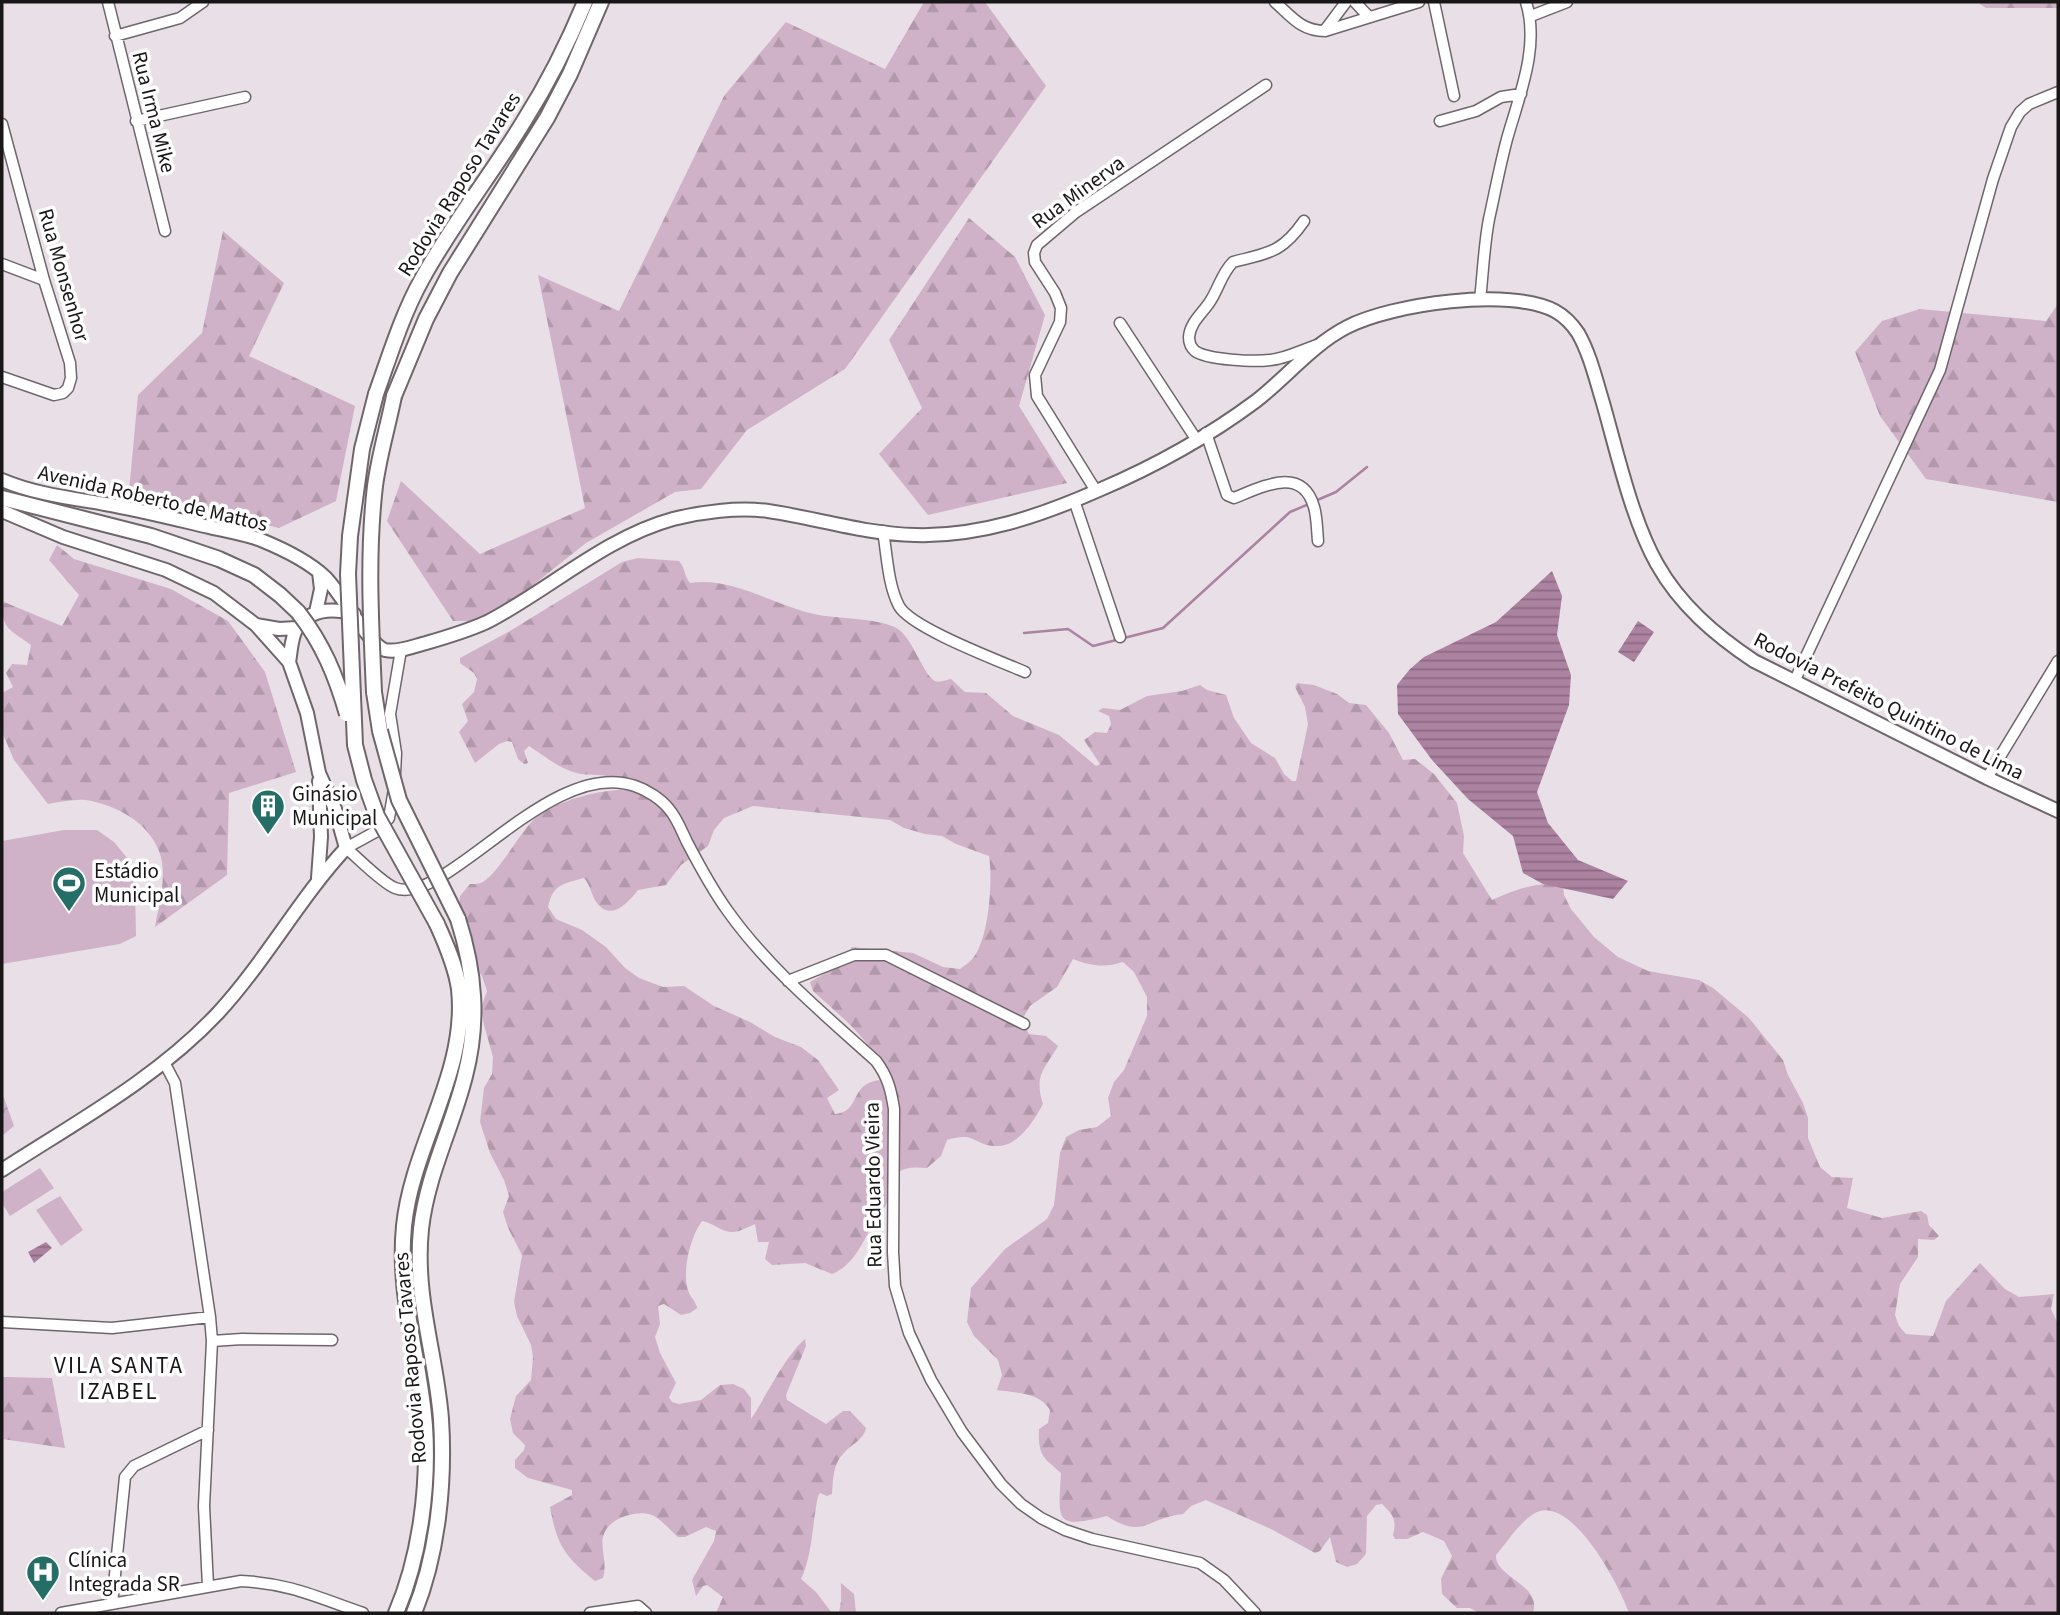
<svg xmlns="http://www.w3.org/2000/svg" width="2060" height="1615" font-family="'Source Sans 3',sans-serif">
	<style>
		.grass { fill: #d0b2c8 }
		.forest { fill: url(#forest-firs); fill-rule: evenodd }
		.park { fill: url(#park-crowns) }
		.water { fill: url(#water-rules) }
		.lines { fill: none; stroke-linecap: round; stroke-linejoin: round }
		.stream { stroke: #ac82a1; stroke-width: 2.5 }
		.minor-casing { stroke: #6f666c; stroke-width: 13 }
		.major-casing { stroke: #6f666c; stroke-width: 16 }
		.highway-casing { stroke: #6f666c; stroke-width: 18 }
		.minor { stroke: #fff; stroke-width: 10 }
		.major { stroke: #fff; stroke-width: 12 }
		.highway { stroke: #fff; stroke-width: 14 }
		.highway-bridge-casing { stroke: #6f666c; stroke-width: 18; stroke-linecap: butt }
		.highway-bridge { stroke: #fff; stroke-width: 14 }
		.labels { text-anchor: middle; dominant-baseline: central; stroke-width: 7; stroke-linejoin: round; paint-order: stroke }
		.street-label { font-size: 21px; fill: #191618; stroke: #fff }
		.poi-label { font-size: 21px; fill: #191618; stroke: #fff; text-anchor: start }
		.neighbourhood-label { font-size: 23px; letter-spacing: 2px; fill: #191618; stroke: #fff }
	</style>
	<defs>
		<pattern id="forest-firs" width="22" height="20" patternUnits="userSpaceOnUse" patternTransform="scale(1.75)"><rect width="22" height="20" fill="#d0b2c8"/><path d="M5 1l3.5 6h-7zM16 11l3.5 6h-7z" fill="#b298ab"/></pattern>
		<pattern id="park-crowns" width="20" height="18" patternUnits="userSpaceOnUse" patternTransform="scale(1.75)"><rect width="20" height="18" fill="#d0b2c8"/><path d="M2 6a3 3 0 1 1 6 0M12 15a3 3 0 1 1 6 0" fill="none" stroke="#b298ab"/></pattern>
		<pattern id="water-rules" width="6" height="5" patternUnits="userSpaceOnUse" patternTransform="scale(1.75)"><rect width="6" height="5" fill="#ac82a1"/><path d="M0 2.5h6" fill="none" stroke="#8b6982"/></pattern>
	</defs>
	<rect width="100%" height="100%" fill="#e9dfe6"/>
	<path class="grass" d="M64,830H97L114,842L128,859L135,889L136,936L120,944L2,964V841Z
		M40,1168L54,1188L10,1216L2,1203V1192Z
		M60,1196L83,1230L61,1246L36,1210Z"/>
	<path class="forest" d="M924,2H985L1046,86L845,369L747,430L701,489L675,492L586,543L488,621H453L387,521L401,481L480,554L585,508L538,275L619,311L724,96L786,22L885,69Z
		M1977,2H2058V8H1986Z
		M969,218L1015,257L1045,315L1019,406L1067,483L928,515L879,454L922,408L889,340Z
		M223,231L284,283L249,356L355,406L336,501L279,528L129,491L138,395L202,333Z
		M2058,304V502L1926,479L1880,416L1855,352L1882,321L1920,309L2046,321Z
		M57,545L74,559L171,589L228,621L265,672L296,772L229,793L227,875L155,927C159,903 168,874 159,851C148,822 116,805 86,800C74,799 60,802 48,804L14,760L2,732V693L13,687L6,673L12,664L27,665L31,645C11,630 2,630 2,604L4,602L62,626L79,595L49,560Z
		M638,558L679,561C685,567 684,576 690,583C733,576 776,607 819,615C840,619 881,618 898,629C913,639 924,676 935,681C940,683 946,680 951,679L965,692L986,693L1013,716L1059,735L1096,766L1100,764L1084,740L1095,732L1107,733L1111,724L1109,716L1098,711L1103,708L1120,710L1147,696L1182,691L1200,685L1207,690L1226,695L1234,718L1251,743L1275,758L1284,774L1292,781H1296L1308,724L1305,707L1295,687L1297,683L1314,685L1337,694L1349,703L1366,705L1389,733L1403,760L1415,759L1434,774L1457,803L1464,836L1463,853L1492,900C1515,890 1537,881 1563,885L1564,895L1571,909L1594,937L1618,957L1648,971L1699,980L1713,988L1749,1018L1783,1060L1788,1075L1803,1103L1808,1118V1138L1820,1167L1832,1177L1853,1178L1847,1208L1882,1218L1921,1211L1927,1215L1929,1225L1939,1236L1934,1240L1918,1239V1257L1900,1284L1895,1315L1899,1326L1906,1334L1933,1336L1946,1301L1980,1263L2005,1289L2019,1297L2054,1294L2051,1309L2058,1324V1613H1629C1620,1587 1573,1496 1537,1512C1521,1520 1508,1541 1496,1555C1495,1578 1542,1584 1533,1613H1479L1470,1608H1457L1442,1594L1441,1579L1452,1556L1444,1541L1423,1532L1407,1539H1395L1393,1535C1397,1519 1393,1515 1382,1504L1376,1505L1367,1516L1366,1554L1357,1564L1347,1567L1336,1562L1330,1537L1320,1551L1315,1553L1271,1529L1206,1500L1191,1506L1183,1514C1146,1518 1144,1540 1107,1516C1055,1529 1058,1522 1061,1473C1043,1457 1038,1456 1039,1429L1048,1423L1050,1410C1040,1392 1016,1393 997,1390L1002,1375L998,1360L974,1336L967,1322L971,1288L1005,1249L1047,1219L1054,1205L1060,1153L1066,1137L1079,1130L1097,1127L1111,1116L1108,1098L1114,1082L1124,1070L1147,1016V997L1134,972L1123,962C1104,968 1091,966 1073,959L1057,987L1030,1006L1022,1020L1029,1034L1046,1036L1058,1046C1044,1070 1034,1075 1043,1104C1034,1121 1017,1148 995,1146C973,1145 976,1131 947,1140L941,1156L927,1168C908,1166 894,1168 888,1189C887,1194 888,1201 886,1205C884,1210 878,1214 876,1219C863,1240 856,1264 832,1274L805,1263L772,1265L765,1259L769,1242H758L755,1224C748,1227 738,1233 731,1232C722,1232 713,1223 702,1221C690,1237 681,1274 689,1293C692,1299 696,1302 697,1308L690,1313L681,1315L664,1304L658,1306L660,1324L655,1337L660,1353L676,1383L669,1397L672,1402L679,1404L701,1400L720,1385L733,1384L744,1389L751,1398V1419C767,1395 785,1356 805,1339L806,1346L786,1395L787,1400L826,1424L843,1411H850L866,1428C863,1441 851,1444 843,1454C833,1464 833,1480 832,1494L827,1496L820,1493L818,1496C812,1524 813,1553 801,1579L816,1592L832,1613H716L723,1597L707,1585L703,1586L696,1596L692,1580L714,1541L716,1531L706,1527L685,1537H678C671,1531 661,1519 652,1515C637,1509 609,1518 604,1534C599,1547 608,1561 603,1578L595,1581C564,1556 557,1545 550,1507L572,1495V1490L528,1478L515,1468V1460L524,1450L525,1445L513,1433L510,1419L516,1396L531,1380L533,1357L531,1345L517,1316L514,1302L522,1255L508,1228L503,1212L509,1196L504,1180L490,1153L480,1122L484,1088L492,1074L493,1057L484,1025L481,1008L487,991L482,976L459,948L457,930L460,896L470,884C474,884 477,884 481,883C499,875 520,829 540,814C552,805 586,794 601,792C610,790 619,792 626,786C610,770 592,778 573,772C557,767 542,754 529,746L524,751L528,763L524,764L518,759L512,742L507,741L499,744L475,763L459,732L468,721L462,704L474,692L477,679L474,673L460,663V658L510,631L622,562ZM753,806L890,820L904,828L925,834L942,836L956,844L989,856C993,880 989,939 973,958C970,962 964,966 960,969L943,967L913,953L851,947L852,952L824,974L810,982L813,991C840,1016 873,1040 884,1076L881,1080C848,1083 862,1112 835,1114L827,1098L839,1090L818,1060L801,1047L775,1037L750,1022L714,1006L684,986L663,987L639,978L625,968L606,947L582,930L556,919L548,907C553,884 563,884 584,878C591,886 591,895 597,903C611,922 629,902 638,890L666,885L681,865L708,846L714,830L724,818Z
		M2,1377L52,1378L65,1448L2,1439Z
		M841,1583L854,1594L856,1613H839L841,1601Z"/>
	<path class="park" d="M2,1092L14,1126L2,1136Z"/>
	<path class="water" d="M1552,571L1562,596L1557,635L1571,675L1569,705L1537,792L1548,823L1578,860L1628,881L1613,899L1543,884L1523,873L1513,836L1468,799L1432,760L1398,714L1397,685L1410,669L1424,657L1496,622Z
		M1638,621L1654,632L1634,662L1618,652Z
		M46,1242L52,1248L34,1263L28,1252Z"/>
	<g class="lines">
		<path class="stream" d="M1315,501L1336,492L1367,467
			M1024,633L1068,629L1093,646L1163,628L1290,512L1309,504"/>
		<g class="minor-casing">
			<path id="minor" d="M108,2L165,231
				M1275,2C1291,16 1301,31 1325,31L1419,2
				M1355,2L1369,17
				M1434,2L1454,96
				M1531,16L1567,2
				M1325,30L1346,2
				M115,36L180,18L203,2
				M136,121L245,97
				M1440,121L1476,111L1501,97L1521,94
				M2,124L44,280L70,363L71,378L68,388L63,393L54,395L2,377
				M1304,221C1282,253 1268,253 1233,262C1222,273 1219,287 1211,300C1204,312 1190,322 1189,337C1189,342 1190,347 1195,351C1207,360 1255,362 1270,360C1285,359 1302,350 1317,345
				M2,264L44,280
				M1480,300C1483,273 1484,245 1489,219C1495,192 1500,165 1507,139C1519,96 1540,47 1526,2
				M1120,323L1196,439
				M1206,433L1227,495L1234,498C1262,487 1302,465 1314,507C1317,517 1317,530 1318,541
				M1096,491L1037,396L1035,375L1060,322L1061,308L1055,293L1035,262L1034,253L1037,245L1076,212L1266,85
				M1074,500L1120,637
				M883,531C887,555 888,585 899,606C911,628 1000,661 1025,672
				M1794,682L1940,370L1993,179L2011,127L2020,112L2029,104L2058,92
				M395,774L396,753L390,714L401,650
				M1987,778L2058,661
				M394,789L389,818L377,831L346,848C358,858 382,883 395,888C445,908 550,756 635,786C647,790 661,799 669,809C677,818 682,832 687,842C699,865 712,889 727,910C768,968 824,1014 876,1061C888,1077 891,1090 894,1109L893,1252L895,1286L909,1333L931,1380L962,1432L1001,1484L1021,1504L1041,1518L1065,1530L1092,1539L1200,1563L1224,1580L1255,1613
				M788,981L854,955H886L1024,1024
				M164,1062L175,1083L210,1317L212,1341L204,1506L208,1586
				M2,1322L112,1328L210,1317
				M212,1341L242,1339L332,1340
				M112,1604L125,1477L134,1466L208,1430
				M61,1613L241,1581C289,1583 319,1598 363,1613
				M590,1613L638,1606L646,1613"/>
		</g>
		<g class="major-casing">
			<path id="major" d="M2,480C35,494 70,498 105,504C140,510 175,519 209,527C226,531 245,534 261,540C283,549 308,561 325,577C341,593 370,646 385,650C398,653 414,646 426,643C447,637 467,631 487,622C549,590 604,538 673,519C701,512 738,507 768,511C816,518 865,534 915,535C979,537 1040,516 1099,490C1153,467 1209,436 1256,401C1287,377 1312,345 1347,327C1391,304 1510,287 1555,311C1564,316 1572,324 1578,333C1590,354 1596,380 1603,403C1617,452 1632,520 1657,564C1680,605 1715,635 1754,661L1987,778L2058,811
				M2,511L63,537L166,570L214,593L256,625L289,662L307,713L319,773L335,809L346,848C299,899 265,962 218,1013C156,1079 76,1122 2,1170
				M316,612L321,589L319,572
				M256,625L279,629L297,628
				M289,662C291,652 291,637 297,628C311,608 333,608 354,614
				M318,878L321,837L319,781"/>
		</g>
		<g class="highway-casing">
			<path id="highway" d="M376,394C390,355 402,315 422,279C452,224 491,175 524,121C548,83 568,43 585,2
				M394,396L426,319L450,273L547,118L570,74L601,2
				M2,498L151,536L219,559L254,575L280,595L298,612
				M374,692L380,731
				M396,1613C420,1557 429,1487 425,1426C420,1357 397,1297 404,1226C412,1145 468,1072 459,989C456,967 446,944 437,924
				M414,1613C438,1554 445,1482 441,1419C436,1354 414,1297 421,1229C427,1175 452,1128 465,1076C479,1022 475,972 458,919"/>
		</g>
		<use href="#minor" class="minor"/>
		<use href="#major" class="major"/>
		<use href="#highway" class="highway"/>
		<g class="highway-bridge-casing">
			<path id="highway-bridge" d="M376,394L362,449L350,536L348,574L355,745L364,780L377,816L437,924
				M298,612C323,644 336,676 347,714
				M374,692C371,623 367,555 375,486C379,456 388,426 394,396
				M380,731L399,800L458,919"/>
		</g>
		<use href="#highway-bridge" class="highway-bridge"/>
	</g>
	<defs>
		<g id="building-pin" transform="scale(1.75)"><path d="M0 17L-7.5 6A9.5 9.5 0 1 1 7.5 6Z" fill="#256e67" stroke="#fff"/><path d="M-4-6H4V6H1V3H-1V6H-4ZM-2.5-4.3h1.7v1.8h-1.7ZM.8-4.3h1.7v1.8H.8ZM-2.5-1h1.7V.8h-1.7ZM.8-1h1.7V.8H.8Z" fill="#fff"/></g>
		<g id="stadium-pin" transform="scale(1.75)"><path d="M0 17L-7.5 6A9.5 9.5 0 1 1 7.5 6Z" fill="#256e67" stroke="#fff"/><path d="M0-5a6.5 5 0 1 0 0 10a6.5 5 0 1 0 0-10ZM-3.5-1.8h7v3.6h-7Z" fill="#fff"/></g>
		<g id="hospital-pin" transform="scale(1.75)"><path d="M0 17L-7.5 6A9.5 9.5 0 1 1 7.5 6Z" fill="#256e67" stroke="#fff"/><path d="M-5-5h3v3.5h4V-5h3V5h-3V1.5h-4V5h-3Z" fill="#fff"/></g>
	</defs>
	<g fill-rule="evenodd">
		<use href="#building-pin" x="268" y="806"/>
		<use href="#stadium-pin" x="69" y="883"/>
		<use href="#hospital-pin" x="43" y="1572"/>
	</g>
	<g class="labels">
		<g class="street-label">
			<text transform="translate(154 112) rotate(76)">Rua Irma Mike</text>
			<text transform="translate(459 184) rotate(-58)">Rodovia Raposo Tavares</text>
			<text transform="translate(1078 192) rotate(-36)">Rua Minerva</text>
			<text transform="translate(64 275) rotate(74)">Rua Monsenhor</text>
			<text transform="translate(153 498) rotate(13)">Avenida Roberto de Mattos</text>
			<text transform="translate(1889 706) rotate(27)">Rodovia Prefeito Quintino de Lima</text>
			<text transform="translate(873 1185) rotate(-91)">Rua Eduardo Vieira</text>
			<text transform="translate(410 1358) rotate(-95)">Rodovia Raposo Tavares</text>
		</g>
		<g class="poi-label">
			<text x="292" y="794">Ginásio<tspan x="292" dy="24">Municipal</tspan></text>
			<text x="94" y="871">Estádio<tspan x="94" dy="24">Municipal</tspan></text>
			<text x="68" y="1560">Clínica<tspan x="68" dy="24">Integrada SR</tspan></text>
		</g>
		<g class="neighbourhood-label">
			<text x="119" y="1365">VILA SANTA<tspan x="119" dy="26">IZABEL</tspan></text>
		</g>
	</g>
	<rect width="2060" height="1615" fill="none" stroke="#191618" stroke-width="7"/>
</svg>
